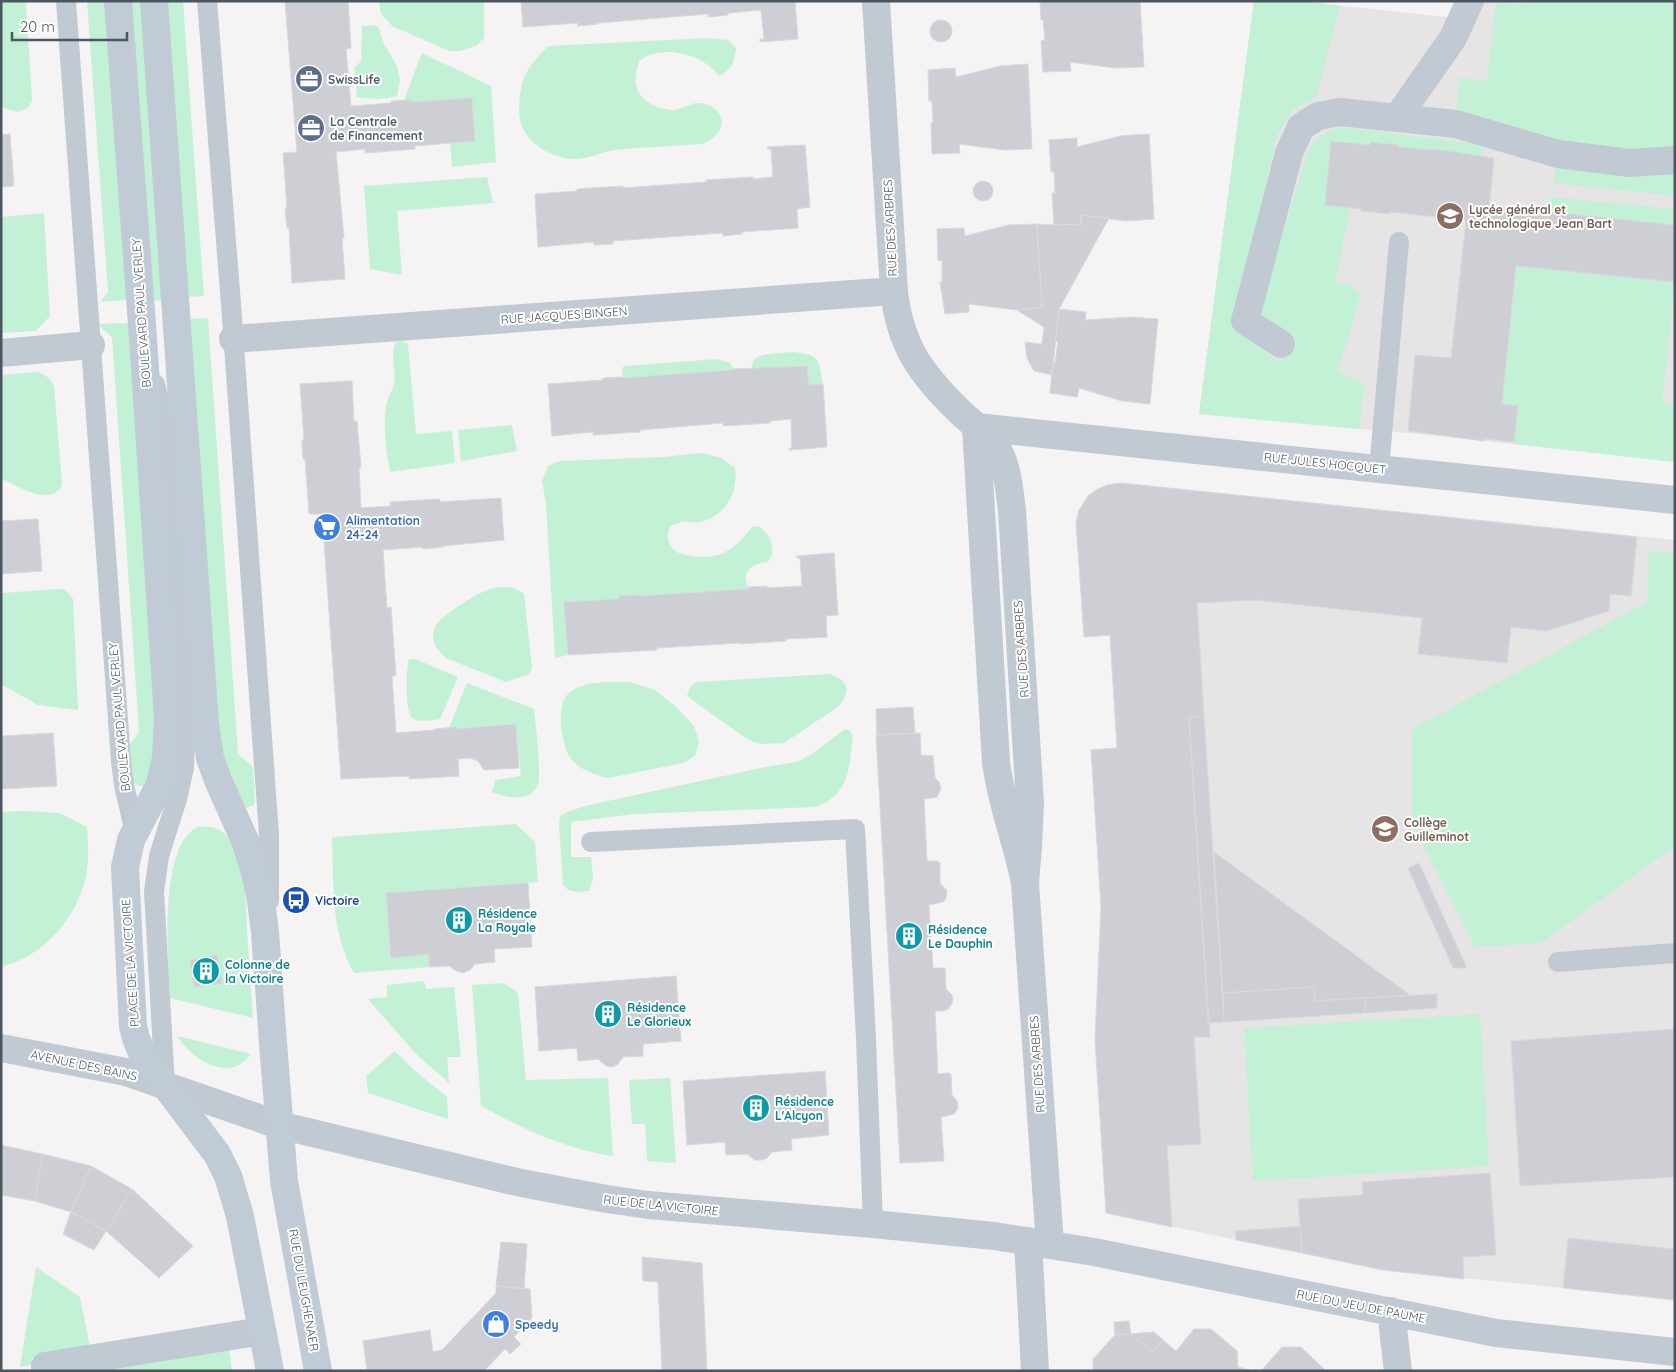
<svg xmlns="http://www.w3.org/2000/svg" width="1676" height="1372" font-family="Quicksand,sans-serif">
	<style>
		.education { fill: #e6e4e5 }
		.green { fill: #c3f1d5 }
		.building { fill: #cdcfd5; stroke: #d7d9de }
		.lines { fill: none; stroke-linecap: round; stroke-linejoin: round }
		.service { stroke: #c1cad2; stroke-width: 20 }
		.pedestrian { stroke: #c1cad2; stroke-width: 28 }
		.minor { stroke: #c1cad2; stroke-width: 28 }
		.tertiary { stroke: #c1cad2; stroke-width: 28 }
		.secondary { stroke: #c1cbd6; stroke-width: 28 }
		.labels { text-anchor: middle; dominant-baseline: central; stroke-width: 4; stroke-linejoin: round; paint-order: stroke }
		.service-label { font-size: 12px; font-weight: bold; fill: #4e5e75; stroke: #fff; text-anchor: start }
		.education-label { font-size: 12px; font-weight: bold; fill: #785e54; stroke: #fff; text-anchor: start }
		.street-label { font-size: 12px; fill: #4a5661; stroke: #fff }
		.shop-label { font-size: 12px; font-weight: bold; fill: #366cbe; stroke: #fff; text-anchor: start }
		.transit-label { font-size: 12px; font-weight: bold; fill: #164399; stroke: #fff; text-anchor: start }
		.culture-label { font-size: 12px; font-weight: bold; fill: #0d838f; stroke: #fff; text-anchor: start }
	</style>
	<rect width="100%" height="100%" fill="#f5f3f3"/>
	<path class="education" d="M1254,1H1301L1454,18L1457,1H1675V462L1440,436L1199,414Z
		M1121,483L1675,540V1249L1568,1238L1563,1288L1383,1270L1106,1213L1095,1039L1101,908L1091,750L1117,748L1110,636L1084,637L1076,522L1079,510L1088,496L1096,490L1107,485Z"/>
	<path class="green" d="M1,1L26,2L32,101L28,108L17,112L1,107Z
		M87,1H106L127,300L100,302L108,292Z
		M126,1H145L165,300L147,301Z
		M165,1H183L204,296L186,297Z
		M379,1H484V38L476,46L460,51H449L392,26L381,14Z
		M1254,1H1301L1340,6L1316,97L1293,109L1277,135L1232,329L1280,362L1296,337L1258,312L1309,149C1319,135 1325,132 1341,127L1484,145L1482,156L1434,149L1433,150L1398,147V145L1370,142V145L1331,141L1325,205L1350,208L1335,282C1347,285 1354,283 1360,297L1338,371L1365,384L1359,429L1199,414Z
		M1523,1H1675V148L1633,149L1557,141L1514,126L1456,109L1460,78L1487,81L1496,2L1522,5Z
		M373,25L378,27L384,44L397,66L400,80L397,96C384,100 370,99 357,97L354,68L361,61L362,26Z
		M708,38L728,40L736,48C734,62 733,69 719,76C703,54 662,43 639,61C637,68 635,76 636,84C638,101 659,110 674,110C683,109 691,102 700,103C713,104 726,115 720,129C717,136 710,140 703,144C674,146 644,147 615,150C602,152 590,158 577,159C551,160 518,140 519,110C520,79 526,68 548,46Z
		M422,53L491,86L496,162L452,167L450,143L475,141L472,98L411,102V100H404Z
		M1555,165L1675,172V196L1554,183Z
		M487,177L493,203L397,211L402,275L370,269L364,186Z
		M1550,197L1675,209V225L1549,212Z
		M44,213L50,316L36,331L1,333V217Z
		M1516,266L1675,282L1662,402L1675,405V462L1514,444L1518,406L1502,404Z
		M208,318L238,754L253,767L255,802L253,806L246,808L242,807L219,749L188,319Z
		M130,323L157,724L153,771L145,786H139L135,784L132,780L129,746L139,731L112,337L97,324Z
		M402,341L408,344L416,434L452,431L455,463L390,472C386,449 382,425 387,402C388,396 393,390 394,384C397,369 389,358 396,342Z
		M793,352C821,355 818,359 823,384L809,385L807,366L752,369C752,365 752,361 756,358C763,353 784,353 793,352Z
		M717,359L730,363L733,370L623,378L622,369L624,366Z
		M37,372C45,374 50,378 54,386L62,484L60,489C44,505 18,486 1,478V375Z
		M512,425L517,451L461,461L458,430Z
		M702,453L721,458L735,468C738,493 727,514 701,522C695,523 688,521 681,522C677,523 674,525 670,526C668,532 667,538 670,545C676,559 712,559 724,553C736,546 744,538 752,527L758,526C769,533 778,550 768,562C757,562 744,568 746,581C747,584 748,586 749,589L639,596V595L619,596V599L565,602L568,655L555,658L546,504L542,481L548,466L560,461L663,457Z
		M1649,551L1675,553V846L1541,943L1475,947L1412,823V729L1647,602Z
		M505,587L514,588L524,594L532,668L529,674L506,682L446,658C436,650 428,636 437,624C445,613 480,591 493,588C497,587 501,587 505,587Z
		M60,589L66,590L73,599L78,710L38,705L1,684V593Z
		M409,659H415L458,677L440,719C433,720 418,723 412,718C405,711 406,669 409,659Z
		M830,674C848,680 852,691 839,706L784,743L760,744L747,739L687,696L690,687L696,682Z
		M629,682L655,690L675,706L694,726L699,742L695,756L683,763L608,778C594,775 581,770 571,759C561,745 555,705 569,693C584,680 610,682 629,682Z
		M467,683L534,709C536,729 539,749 539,769C539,772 539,777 539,781C533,803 509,799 492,792L495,780L521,776L516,724L456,729L449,728Z
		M845,729L849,730L853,736C849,768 850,795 815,807L634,814L571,822V857H591L593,879L589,891L577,892L568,890L563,884L559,825L560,816L567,812L585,806L765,767L797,762L812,754Z
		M23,811L59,813L87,827C88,842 89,856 87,870C80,915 45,956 1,967V812Z
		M516,824L535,842L538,882L387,893L391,957L429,954V967L354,973C330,931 334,883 332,837Z
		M198,827C214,825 224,830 233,844C246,866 246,905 247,930C249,959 251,989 253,1018L170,998C168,961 158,844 198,827Z
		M424,981L426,989L454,987L461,1057H447L449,1083L416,1054L368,999L387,997V985Z
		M504,983L518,993L526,1080L608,1078L613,1156C566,1149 523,1129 481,1106L472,985Z
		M1480,1014L1489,1166L1253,1181L1244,1028Z
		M177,1036L251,1054C229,1084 193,1060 177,1036Z
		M395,1051L413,1069L447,1097L448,1119L368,1093L366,1076Z
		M670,1078L676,1163L647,1161L645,1124H632L629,1080Z
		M36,1267L80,1297L90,1347L32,1358L33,1364L20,1367Z
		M229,1348L232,1371H97Z"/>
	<path class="building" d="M285,1H348L351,48L346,49L351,106L391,103V101L411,100V102L472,98L475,141L415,146V149L365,153V149L336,152L344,238H342L345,279L292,283L289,228H287L285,208H287L283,153L297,152Z
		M521,1H795L798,39L760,42V39H764L761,10L728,13V15L708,17V14L598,23V24L578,26V23L523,27Z
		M1040,1H1140L1144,67L1115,68L1070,62L1071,71L1043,72L1041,41L1045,40L1043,19L1041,20Z
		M930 31a11 11 0 1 1 22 0a11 11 0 1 1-22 0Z
		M1028,64L1032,149L1005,150L959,144L960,153L932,154L931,123L933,122L932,101H929L928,70L955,68L956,77L1000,66Z
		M10,134L14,186L1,187V135Z
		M1149,134L1154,219L1126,221L1081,215V224L1054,225L1052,193H1055L1054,172H1051L1049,140L1077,138V147L1121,136Z
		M1331,141L1370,145V142L1399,145L1398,147L1433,150L1434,149L1494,158L1489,208L1549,215V212L1675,225V282L1516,266L1502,404L1518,406L1514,442L1484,439V441L1408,431L1415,355L1451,358L1466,220L1390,212V214L1361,211V209L1325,205Z
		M805,145L810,207L797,209L798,228L742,232V234L723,236V233L613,241V244L594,245V242L538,247L535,194L577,191V189L623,186V188L706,182V180L753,177V179L773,177L771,149H768L767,147Z
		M973 191a10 10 0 1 1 20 0a10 10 0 1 1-20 0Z
		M1081,215L1109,218L1059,309L1052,375L1034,371L1027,358L1025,342L1042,344L1044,327L1017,310L1042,308L1037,224L1054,225L1081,224Z
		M1037,224L1042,308L1017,310L969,304V312L945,314L940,282H942V260L938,261L937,229L964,228L965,236L1009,225Z
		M1059,309L1086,312L1085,320L1130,317L1158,319L1150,404L1122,401L1079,388L1077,397L1050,393L1053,362L1055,363L1058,341H1055Z
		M807,366L809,385L823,384L827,447L789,450V448H792L791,419L770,421V423L723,426V423L640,430V432L593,435V432L552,436L548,384L603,380V378L623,377V378L733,370V369Z
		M352,381L354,421H357L361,468H359L361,508L391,506L390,502L440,499V502L501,498L504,540L443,546V547L423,549L422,547L383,550L387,608L391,607L396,676H392L396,733L435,730V729L456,727V729L516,724L519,768L484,770L478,761L470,758L458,759L459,776L409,779V776L341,779L322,514H309L305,459H303L302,440L304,439L300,384Z
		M1121,483L1637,537L1631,596L1610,594L1609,611L1547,631L1511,627L1507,663L1418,654L1422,618L1255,600L1197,603L1204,716L1189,717L1210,1037H1194L1201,1144L1167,1146L1172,1227L1106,1213L1095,1039L1101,908L1091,750L1117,748L1110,635L1084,637L1076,522L1079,510L1088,496L1096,490L1107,485Z
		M38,519L42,571L1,574V521Z
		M834,553L838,615L826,616L827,637L786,639V641L739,644V643L657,648V650L568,655L564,602L619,599V596L639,595V596L749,589V587L767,586V588L802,586L800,558H797V556Z
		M913,707L915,733L877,735L876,709Z
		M1204,716L1224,1022L1208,1023L1189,717Z
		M53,733L57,786L1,789V736Z
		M920,733L921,755L933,756L935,778L939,782L941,788L937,797L924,799L927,861H937L940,863V883L947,891L946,898L943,902L929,905L933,968H945L946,989L952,995L953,998L952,1004L948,1009L944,1011H935L938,1074L949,1073L951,1075L952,1095L957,1101L958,1108L954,1114L941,1117L944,1161L900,1163L876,735Z
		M1214,852L1410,995L1315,1001L1314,987L1223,993Z
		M1419,863L1467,968H1453L1408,868Z
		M528,883L532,947L494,949L495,962L475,964L470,970L463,973L454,970L450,966L429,967V954L391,958L386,893Z
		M217,955L222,983L194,987L190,960Z
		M676,976L681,1041L643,1044V1056L623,1057L618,1064L613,1067L606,1066L598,1059L578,1061L577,1048L539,1051L535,987Z
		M1314,987L1315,1001L1365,998V1013L1224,1022L1223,993Z
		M1437,994V1008L1365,1013V998Z
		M1675,1029V1177L1520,1186L1511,1041Z
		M825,1071L829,1135L791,1139L792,1150L772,1152L767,1158L762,1160H755L747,1154L726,1155L725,1142L687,1145L683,1081Z
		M1,1145L42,1154L35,1201L1,1195Z
		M42,1154L91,1166L71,1212L35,1201Z
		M91,1166L132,1189L106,1231L71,1212Z
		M1490,1173L1496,1255L1463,1257L1464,1279L1383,1270L1302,1253L1298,1199L1363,1195L1362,1182Z
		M132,1189L193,1246L159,1278L106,1231Z
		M71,1212L106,1231L94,1250L63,1234Z
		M1300,1226L1302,1253L1236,1240L1235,1231Z
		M1568,1238L1675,1249V1300L1563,1288Z
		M501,1242L527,1244L524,1289L496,1286Z
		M642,1257L702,1263L707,1371H662L658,1282L643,1281Z
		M496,1286L530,1289L532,1318L514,1337L521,1344L510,1354L505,1349L484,1371H367L363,1341L430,1330L433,1352L442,1350L496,1293Z
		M1129,1321L1131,1334L1115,1335L1114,1322Z
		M1194,1329H1211L1237,1351L1238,1367L1254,1371H1093V1359L1115,1335L1131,1334L1152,1352L1163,1340L1176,1351Z
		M1154,1332L1163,1340L1152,1352L1131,1334Z
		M1282,1347H1301L1326,1371H1261Z"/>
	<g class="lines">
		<path class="service" d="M66,1L121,761L124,785L135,833
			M207,1L231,304L269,835V901
			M155,384L163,416L168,447L186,723L184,768L177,799L159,856L154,892L165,1086
			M1379,469L1399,242
			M591,842L855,829L866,1038L873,1224
			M1558,962L1675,953"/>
		<path class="pedestrian" d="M1397,118L1453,38L1470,1
			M1281,344L1245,321L1289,153L1301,127L1318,116L1340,112L1456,124L1558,154L1630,163L1675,160"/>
		<path class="minor" d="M876,1L894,291C900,346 921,374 960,412C972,423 986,434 996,447C1008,465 1009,489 1012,510L1030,803L1028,846L1025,883
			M233,339L894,291
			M1,353L91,345
			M976,427L996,762C1001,803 1017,842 1025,883L1050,1245
			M976,427L1675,500
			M279,1125L521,1183L607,1199L648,1205L873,1224L994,1236L1094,1252L1496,1333L1675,1352
			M1028,1241L1035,1371
			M1391,1311L1398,1371
			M46,1371L45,1366L262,1331"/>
		<path class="tertiary" d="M1,1048L126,1072L279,1125"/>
		<path class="secondary" d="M118,1L143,338L168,718L166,758L160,784L131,840L125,867L133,1026L136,1038L143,1056L217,1154L228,1176L240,1216L270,1371
			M154,1L205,724L210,758L218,780L246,843L255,872L261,901L265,932L273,1043L284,1181L318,1371"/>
	</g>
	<defs>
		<g id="office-disc" transform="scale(1.4375)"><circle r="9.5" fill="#5c6f8a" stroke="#fff"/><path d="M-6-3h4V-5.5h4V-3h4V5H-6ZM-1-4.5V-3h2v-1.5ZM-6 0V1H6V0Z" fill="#fff"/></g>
		<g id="school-disc" transform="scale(1.4375)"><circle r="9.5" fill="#8d6e63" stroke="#fff"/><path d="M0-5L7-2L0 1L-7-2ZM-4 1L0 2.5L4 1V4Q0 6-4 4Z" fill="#fff"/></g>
		<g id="supermarket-disc" transform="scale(1.4375)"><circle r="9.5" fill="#3f7fe0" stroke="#fff"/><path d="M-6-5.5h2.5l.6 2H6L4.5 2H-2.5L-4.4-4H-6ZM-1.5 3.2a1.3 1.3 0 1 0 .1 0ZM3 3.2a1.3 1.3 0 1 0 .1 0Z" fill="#fff"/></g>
		<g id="bus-disc" transform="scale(1.4375)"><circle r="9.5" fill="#1a4fb4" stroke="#fff"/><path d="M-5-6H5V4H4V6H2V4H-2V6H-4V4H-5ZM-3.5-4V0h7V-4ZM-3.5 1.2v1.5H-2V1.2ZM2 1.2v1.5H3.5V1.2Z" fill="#fff"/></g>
		<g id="building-disc" transform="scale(1.4375)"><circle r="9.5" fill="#0f9aa8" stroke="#fff"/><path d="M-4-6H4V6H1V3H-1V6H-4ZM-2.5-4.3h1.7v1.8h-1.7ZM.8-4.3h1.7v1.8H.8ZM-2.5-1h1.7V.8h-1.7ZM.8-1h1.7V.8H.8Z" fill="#fff"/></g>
		<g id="shop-disc" transform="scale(1.4375)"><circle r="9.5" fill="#3f7fe0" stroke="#fff"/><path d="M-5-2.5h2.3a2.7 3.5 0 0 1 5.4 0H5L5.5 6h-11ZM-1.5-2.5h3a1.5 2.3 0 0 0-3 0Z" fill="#fff"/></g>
	</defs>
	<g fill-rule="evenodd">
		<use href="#office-disc" x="309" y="79"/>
		<use href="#office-disc" x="311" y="128"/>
		<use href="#school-disc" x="1450" y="216"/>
		<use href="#supermarket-disc" x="327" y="527"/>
		<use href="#school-disc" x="1385" y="829"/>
		<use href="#bus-disc" x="296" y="900"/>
		<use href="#building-disc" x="459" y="920"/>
		<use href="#building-disc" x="909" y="936"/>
		<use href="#building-disc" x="206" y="971"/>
		<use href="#building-disc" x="608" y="1014"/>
		<use href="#building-disc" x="756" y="1108"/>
		<use href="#shop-disc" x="496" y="1324"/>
	</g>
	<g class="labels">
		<g class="service-label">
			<text x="328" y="79">SwissLife</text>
			<text x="330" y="121">La Centrale<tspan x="330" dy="14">de Financement</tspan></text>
		</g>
		<g class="education-label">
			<text x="1469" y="209">Lycée général et<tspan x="1469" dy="14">technologique Jean Bart</tspan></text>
			<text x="1404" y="822">Collège<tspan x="1404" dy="14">Guilleminot</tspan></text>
		</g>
		<g class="street-label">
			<text transform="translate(890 228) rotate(-93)">RUE DES ARBRES</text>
			<text transform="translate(141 313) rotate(-94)">BOULEVARD PAUL VERLEY</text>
			<text transform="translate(564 315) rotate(-4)">RUE JACQUES BINGEN</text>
			<text transform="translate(1325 463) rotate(6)">RUE JULES HOCQUET</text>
			<text transform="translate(1021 649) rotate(-94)">RUE DES ARBRES</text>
			<text transform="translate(119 717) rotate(-95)">BOULEVARD PAUL VERLEY</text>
			<text transform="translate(130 963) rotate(-94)">PLACE DE LA VICTOIRE</text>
			<text transform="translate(1037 1064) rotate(-94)">RUE DES ARBRES</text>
			<text transform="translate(84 1065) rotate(12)">AVENUE DES BAINS</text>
			<text transform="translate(661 1205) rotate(6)">RUE DE LA VICTOIRE</text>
			<text transform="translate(304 1290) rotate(80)">RUE DU LEUGHENAER</text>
			<text transform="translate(1361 1306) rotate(11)">RUE DU JEU DE PAUME</text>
		</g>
		<g class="shop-label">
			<text x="346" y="520">Alimentation<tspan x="346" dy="14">24-24</tspan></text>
			<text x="515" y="1324">Speedy</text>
		</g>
		<g class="transit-label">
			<text x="315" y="900">Victoire</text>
		</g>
		<g class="culture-label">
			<text x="478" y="913">Résidence<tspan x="478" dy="14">La Royale</tspan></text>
			<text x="928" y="929">Résidence<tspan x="928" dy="14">Le Dauphin</tspan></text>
			<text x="225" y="964">Colonne de<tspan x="225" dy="14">la Victoire</tspan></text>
			<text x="627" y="1007">Résidence<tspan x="627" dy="14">Le Glorieux</tspan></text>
			<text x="775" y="1101">Résidence<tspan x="775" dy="14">L'Alcyon</tspan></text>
		</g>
	</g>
	<rect width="1676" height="1372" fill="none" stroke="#4a5661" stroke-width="5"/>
	<path d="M12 32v8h115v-8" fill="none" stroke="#4a5661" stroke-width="2.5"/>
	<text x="20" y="32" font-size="15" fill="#4a5661" stroke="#ffffff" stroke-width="4" paint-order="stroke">20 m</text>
</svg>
